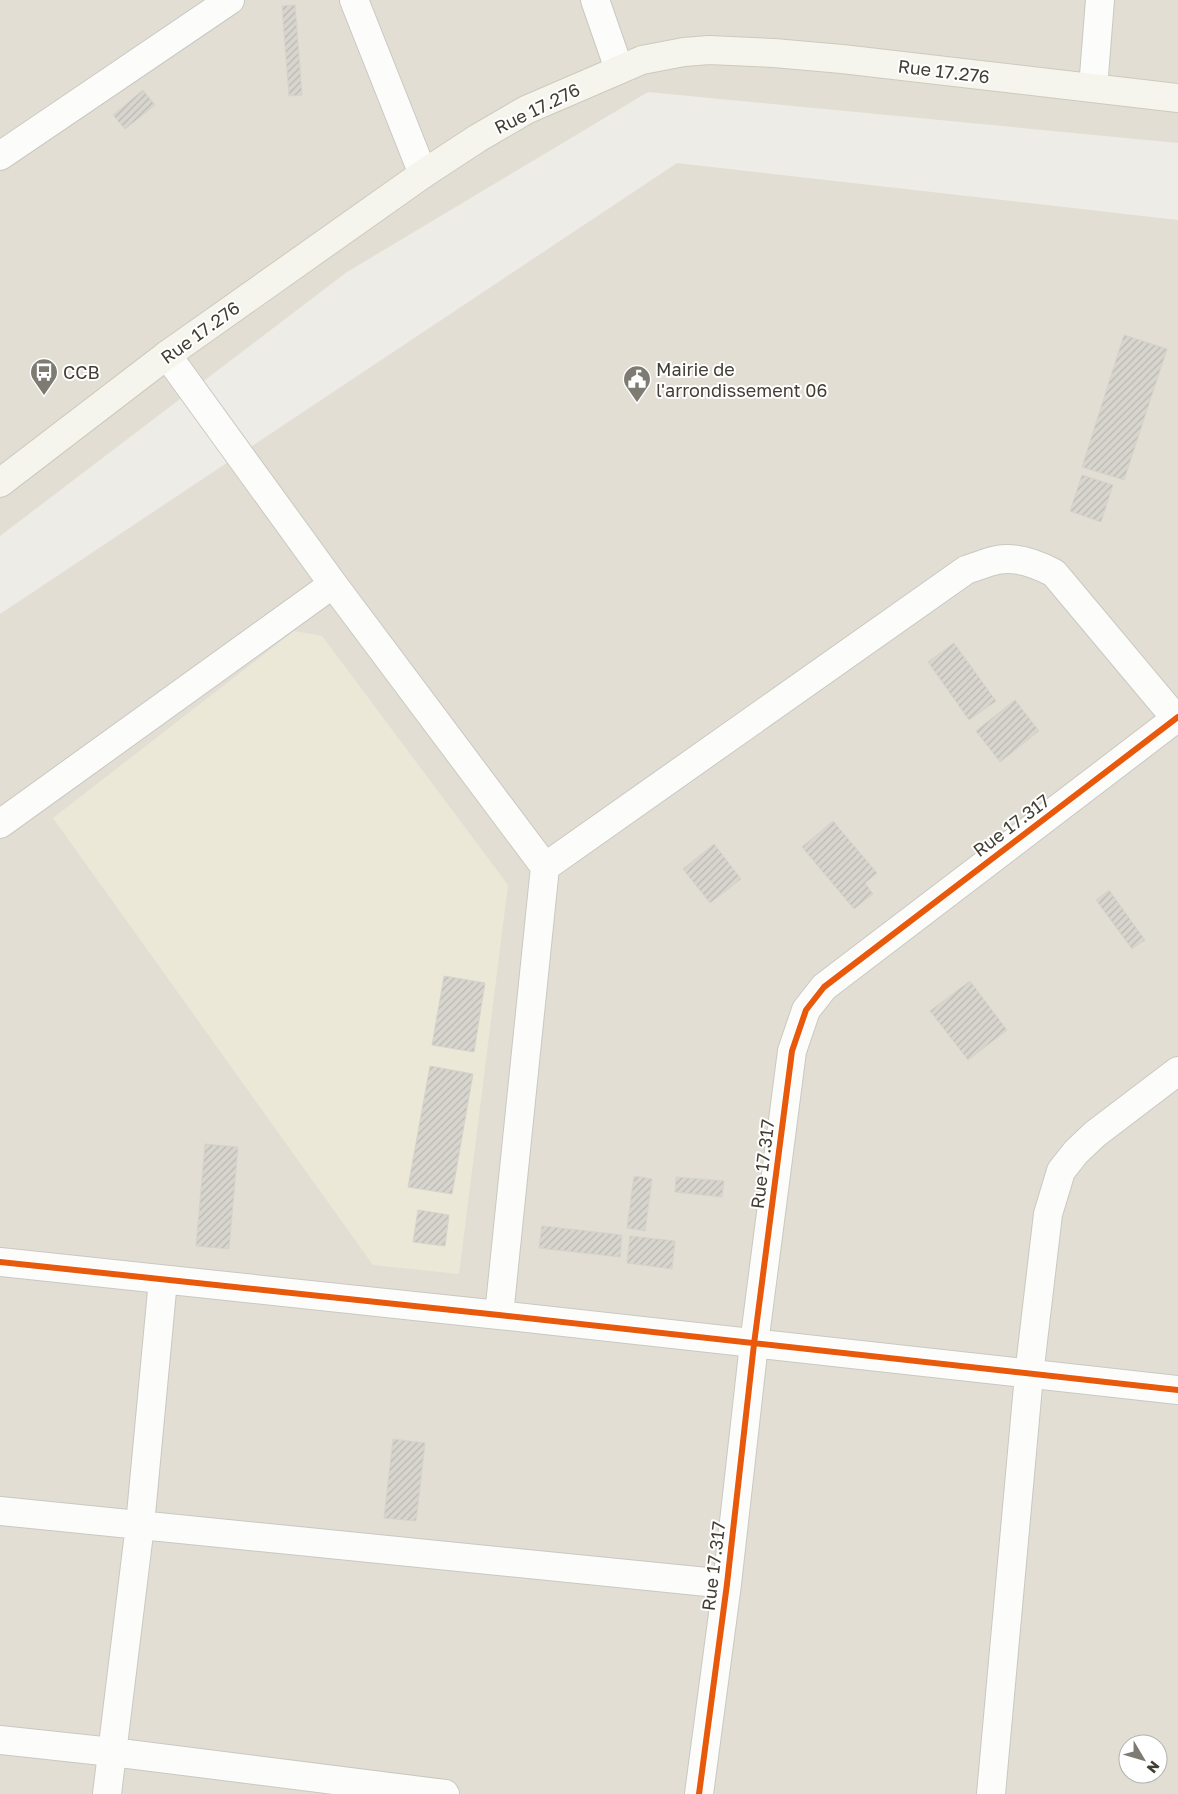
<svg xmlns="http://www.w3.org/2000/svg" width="1178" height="1794" font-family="'Golos Text',sans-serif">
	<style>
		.residential { fill: #e2ded3; fill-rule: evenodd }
		.education { fill: #ece8d8 }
		.building { fill: url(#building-hatch); stroke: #d6d3cc }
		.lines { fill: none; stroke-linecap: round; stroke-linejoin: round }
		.minor-casing { stroke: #cac8c2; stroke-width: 30 }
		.secondary-casing { stroke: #cdcabd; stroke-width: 30 }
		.minor { stroke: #fcfcfb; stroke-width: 28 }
		.secondary { stroke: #f5f4ed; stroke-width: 28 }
		.cycleway-casing { stroke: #fff; stroke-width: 9 }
		.cycleway { stroke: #e8590c; stroke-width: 6 }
		.labels { text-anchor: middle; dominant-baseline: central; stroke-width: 4; stroke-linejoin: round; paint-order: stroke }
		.street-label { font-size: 18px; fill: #423e33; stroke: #fff }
		.poi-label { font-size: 18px; fill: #423e33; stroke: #fff; text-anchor: start }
	</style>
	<defs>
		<pattern id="building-hatch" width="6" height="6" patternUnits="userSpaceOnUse" patternTransform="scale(1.25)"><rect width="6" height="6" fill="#d7d5ce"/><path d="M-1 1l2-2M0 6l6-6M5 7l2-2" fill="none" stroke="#bab8b1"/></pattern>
	</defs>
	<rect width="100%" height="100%" fill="#eeece6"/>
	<path class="residential" d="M0,0H1178V143L648,92L347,272L0,536Z
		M677,163L1178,220V1794H0V614ZM1128,1744H1158V1774H1128Z"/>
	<path class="education" d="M294,631L322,636L508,885L459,1274L373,1265L53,818Z"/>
	<path class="building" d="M295,5L302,95L289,96L282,6Z
		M143,90L155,105L125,129L113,115Z
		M1124,335L1167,349L1124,480L1082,467Z
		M1082,475L1113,485L1101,522L1070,511Z
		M954,643L996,701L969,720L928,662Z
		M1015,700L1039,731L1000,762L976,731Z
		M833,821L877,873L865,883L873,894L854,909L802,847Z
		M714,844L741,879L710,903L683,869Z
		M1109,890L1145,940L1132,949L1096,900Z
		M444,976L485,983L474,1052L432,1045Z
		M970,981L1007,1030L968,1060L930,1011Z
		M430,1066L473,1074L452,1194L408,1187Z
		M205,1144L238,1147L229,1249L196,1246Z
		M634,1176L652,1179L645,1231L627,1228Z
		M676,1177L724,1181L722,1197L675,1192Z
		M418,1210L449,1215L445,1246L413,1242Z
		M542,1226L622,1235L620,1257L539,1248Z
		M630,1236L675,1241L672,1269L627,1263Z
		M393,1439L425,1443L416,1521L384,1518Z"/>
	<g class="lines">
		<g class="minor-casing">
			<path id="minor" d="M354,0L423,174
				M595,0L619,69
				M1093,88L1100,0
				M0,156L230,0
				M167,355L333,584L545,867L499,1315
				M0,824L333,584
				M545,867L966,570C976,567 987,562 997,560C1016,556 1037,564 1054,573L1178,721
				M0,1262L499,1315L1178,1390
				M0,1511L727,1584
				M0,1740L112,1752L445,1794
				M107,1794L140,1525L163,1280
				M699,1794L727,1584L754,1344L792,1051L806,1010L824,987L1178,717
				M991,1794L1029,1375L1048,1214L1061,1171L1076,1152L1095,1134L1178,1071"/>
		</g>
		<g class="secondary-casing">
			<path id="secondary" d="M0,483L167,355L423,174L478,138L526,110L642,60L684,52L709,50L774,53L842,59L1178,98"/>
		</g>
		<use href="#minor" class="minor"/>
		<use href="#secondary" class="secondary"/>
		<g class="cycleway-casing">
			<path id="cycleway" d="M0,1262L499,1315L1178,1390
				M699,1794L727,1584L754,1344L792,1051L806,1010L824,987L1178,717"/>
		</g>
		<use href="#cycleway" class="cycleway"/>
	</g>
	<defs>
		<g id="bus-pin" transform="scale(1.4375)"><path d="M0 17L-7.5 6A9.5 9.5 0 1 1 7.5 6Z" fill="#7e7b72" stroke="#fff"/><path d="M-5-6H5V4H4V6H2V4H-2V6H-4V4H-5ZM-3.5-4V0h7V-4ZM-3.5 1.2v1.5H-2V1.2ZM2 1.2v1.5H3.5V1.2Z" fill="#fff"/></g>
		<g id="civic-pin" transform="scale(1.4375)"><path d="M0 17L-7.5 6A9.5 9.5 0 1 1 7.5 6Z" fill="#7e7b72" stroke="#fff"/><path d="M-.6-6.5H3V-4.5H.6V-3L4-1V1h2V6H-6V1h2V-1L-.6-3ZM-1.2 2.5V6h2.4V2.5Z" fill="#fff"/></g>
	</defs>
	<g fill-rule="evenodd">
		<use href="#bus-pin" x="44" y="372"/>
		<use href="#civic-pin" x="637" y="379"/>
	</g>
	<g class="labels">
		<g class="street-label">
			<text transform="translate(944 71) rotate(7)">Rue 17.276</text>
			<text transform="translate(537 108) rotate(-26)">Rue 17.276</text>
			<text transform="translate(200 332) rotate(-36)">Rue 17.276</text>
			<text transform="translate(1011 825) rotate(-37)">Rue 17.317</text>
			<text transform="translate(762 1164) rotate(-83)">Rue 17.317</text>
			<text transform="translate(713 1566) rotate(-83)">Rue 17.317</text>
		</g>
		<g class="poi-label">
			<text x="656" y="369">Mairie de<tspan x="656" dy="21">l'arrondissement 06</tspan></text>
			<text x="63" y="372">CCB</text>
		</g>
	</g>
	<g transform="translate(1143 1759) rotate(128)"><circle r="24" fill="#ffffff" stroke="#b3b2ad"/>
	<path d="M0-4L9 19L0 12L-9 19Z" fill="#7e7b72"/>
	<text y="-8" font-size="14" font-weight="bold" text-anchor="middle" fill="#423e33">N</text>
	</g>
</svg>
